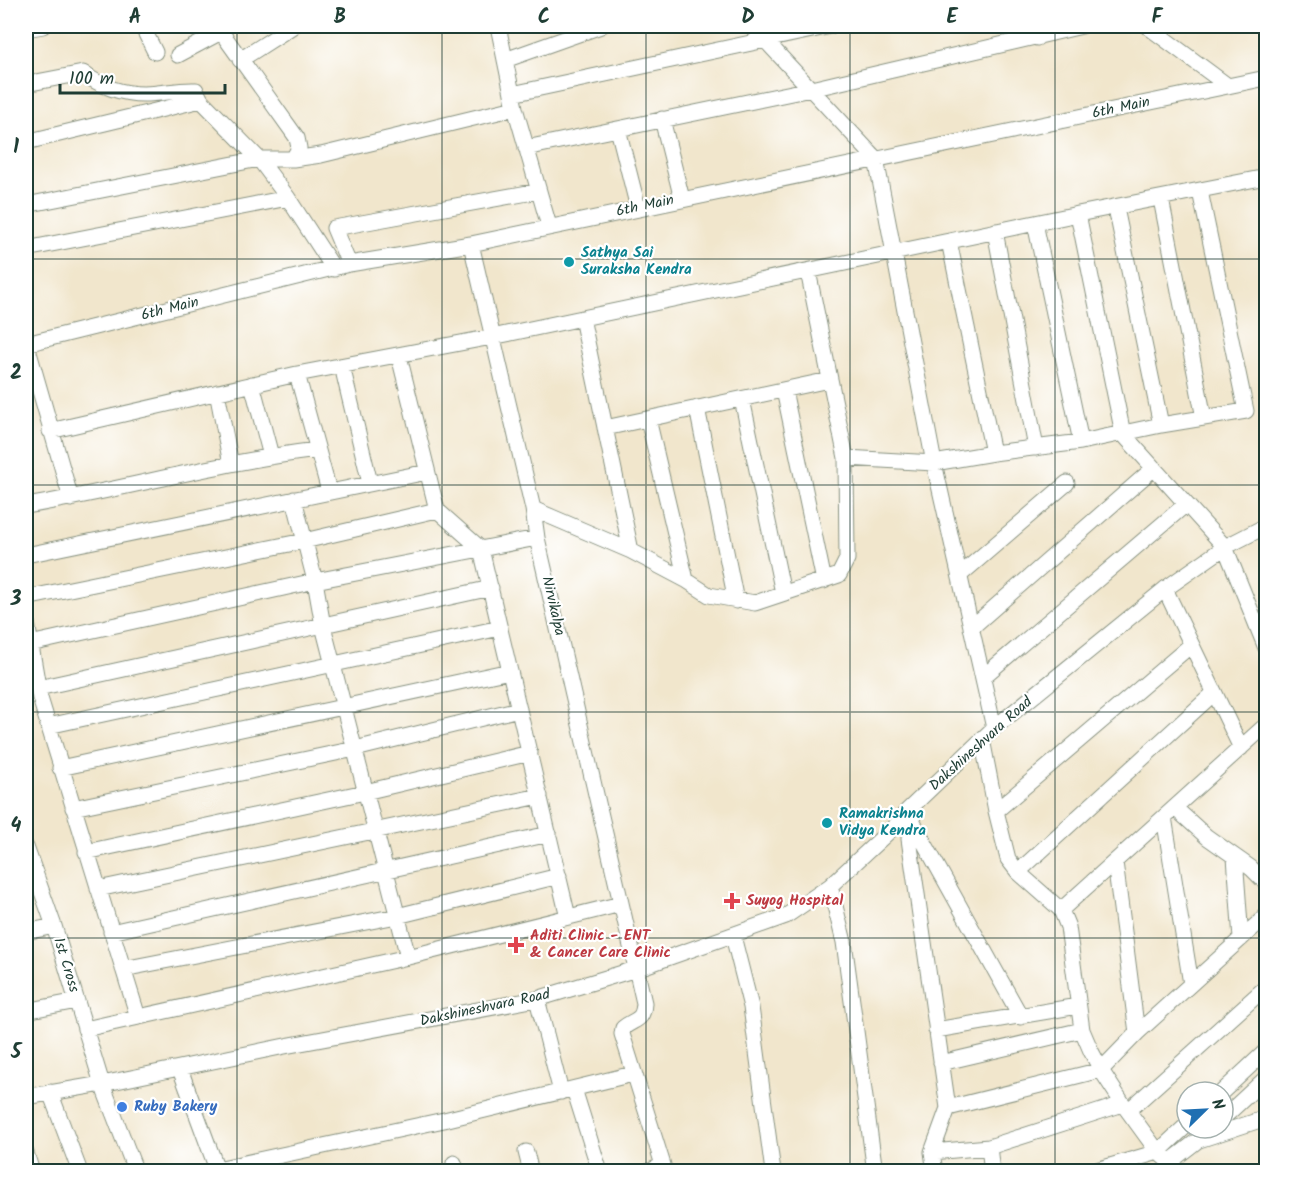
<svg xmlns="http://www.w3.org/2000/svg" width="1292" height="1197" font-family="Kalam,sans-serif">
	<style>
		.lines { fill: none; stroke-linecap: round; stroke-linejoin: round }
		.minor-casing { stroke: #889280; stroke-width: 17 }
		.minor { stroke: #fff; stroke-width: 15 }
		.grid { fill: none; stroke: #1f3d34; stroke-width: 1.5; stroke-opacity: 0.55 }
		.culture-dot { fill: #0f9aa8; stroke: #fff; stroke-width: 2 }
		.health-dot { fill: #e0444e; stroke: #fff; stroke-width: 2 }
		.shop-dot { fill: #3f7fe0; stroke: #fff; stroke-width: 2 }
		.labels { text-anchor: middle; dominant-baseline: central; stroke-width: 4.5; stroke-linejoin: round; paint-order: stroke }
		.street-label { font-size: 15px; fill: #1f3d34; stroke: #fff }
		.culture-label { font-size: 15px; font-weight: bold; fill: #0d838f; stroke: #fff; text-anchor: start }
		.health-label { font-size: 15px; font-weight: bold; fill: #be3a42; stroke: #fff; text-anchor: start }
		.shop-label { font-size: 15px; font-weight: bold; fill: #366cbe; stroke: #fff; text-anchor: start }
		.neatline { fill: none; stroke: #1f3d34; stroke-width: 2 }
		.grid-label { font-size: 20px; text-anchor: middle; font-weight: bold; fill: #1f3d34 }
	</style>
	<rect width="100%" height="100%" fill="#fff"/>
	<filter id="ink" filterUnits="userSpaceOnUse"><feTurbulence type="fractalNoise" baseFrequency=".0167" numOctaves="2"/><feDisplacementMap in="SourceGraphic" scale="12" xChannelSelector="R" yChannelSelector="G"/><feConvolveMatrix kernelMatrix="1 2 1 2 8 2 1 2 1" color-interpolation-filters="sRGB"/></filter>
	<filter id="wash" filterUnits="userSpaceOnUse"><feTurbulence type="fractalNoise" baseFrequency=".008" numOctaves="4" result="noise"/><feDisplacementMap in="SourceGraphic" scale="24" xChannelSelector="R" yChannelSelector="G"/><feGaussianBlur stdDeviation="1.35" result="paint"/><feColorMatrix in="noise" values="0 0 0 0 0 0 0 0 0 0 0 0 0 0 0 0 0 1.4 0 .05"/><feComposite in="paint" operator="in"/></filter>
	<g filter="url(#wash)">
		<rect width="100%" height="100%" fill="#f1e6cc"/>
	</g>
	<g filter="url(#ink)">
		<g class="lines">
			<g class="minor-casing">
				<path id="minor" d="M142,26L155,52
					M217,26L297,138L299,148L293,159
					M498,26L515,108L549,226
					M752,26L876,159L934,463L994,728
					M1022,26L1037,38
					M1147,26L1228,86
					M26,29L43,26
					M178,55L221,32
					M240,60L293,26
					M505,60L601,26
					M26,84L83,73C100,86 122,94 144,94C161,94 178,89 196,90L201,100
					M512,94L831,26
					M662,119L682,199
					M618,129L638,208
					M26,142L201,100L259,159L288,198L334,269
					M526,148L811,89L1082,26
					M1161,199L1204,418
					M26,205L259,159H293L321,155L515,108
					M1116,208L1161,425
					M1078,214L1123,434L1225,547L1266,648
					M1035,223L1081,442
					M995,231L1036,448
					M949,241L993,453
					M471,244L533,509L537,538L644,1003C643,1022 635,1018 623,1028L622,1034L663,1165L648,1172
					M26,249L288,198
					M349,264L334,228L539,191
					M582,318L631,551
					M26,342L71,499
					M26,344L349,264L471,244L1266,78
					M399,356L437,510L481,549L568,917
					M342,366L370,483
					M297,374L329,491
					M252,384L271,456
					M784,390L824,581
					M217,392L231,464
					M742,399L783,593
					M697,408L736,601
					M648,419L686,580
					M605,428L829,380
					M50,431L297,374L492,337L1078,214L1266,177
					M846,458L934,463L993,453L1081,442L1161,425L1246,411L1200,191
					M294,499L315,581L323,626L408,957
					M26,506C123,490 218,462 317,450
					M533,509L631,551L686,580L709,595L755,603L839,575L847,559L846,458L808,271
					M26,555L427,472
					M960,575L1067,483
					M1165,589L1241,748
					M26,598L304,541L437,510
					M26,617L40,698L138,1017
					M971,628L1154,468
					M30,644L315,581L537,538
					M983,677L1185,505
					M38,688L491,588
					M48,726L500,628
					M982,739L996,811L1008,859L1018,872L1061,910L1068,927L1082,1030L1091,1051L1101,1070L1123,1104L1158,1152L1181,1172
					M60,768L510,671
					M73,808L355,749L519,709
					M1175,808L1207,837L1251,868L1266,883
					M996,811L1191,645
					M1164,817L1191,984
					M911,819L1021,1017
					M914,824L909,839L948,1108L932,1152L935,1172
					M26,847L54,926L102,1084L136,1172
					M86,852L365,792L530,753
					M1235,857L1241,939
					M1115,862L1137,1033
					M1018,872L1214,693
					M830,886L844,942L875,1172
					M98,889L540,796
					M1061,910L1266,725
					M26,932L54,926
					M111,932L549,834
					M733,936L751,1007L773,1172
					M123,969L397,916L559,876
					M537,999L561,1092
					M26,1011L77,1001
					M85,1029L408,957L621,904
					M936,1030L1078,1006
					M941,1063L1082,1030
					M180,1069L218,1172
					M574,1089L600,1172
					M50,1092L80,1172
					M1222,1092L1266,1051
					M26,1097L102,1084L285,1046L537,999L636,969L786,916L830,886L897,824L907,811L994,728L1165,589L1225,547L1266,526
					M948,1108L1101,1070L1137,1033L1266,916
					M1128,1111L1266,987
					M1223,1118L1266,1078
					M1199,1140L1266,1118
					M989,1147L992,1172
					M526,1152L531,1172
					M932,1152L989,1147L1123,1104
					M26,1153L32,1172
					M1171,1161L1206,1134
					M454,1163L457,1172
					M217,1169L444,1120L633,1074
					M1090,1172L1158,1152L1187,1125
					M1256,1172L1266,1168"/>
			</g>
			<use href="#minor" class="minor"/>
		</g>
	</g>
	<path class="grid" d="M237,26V1172M442,26V1172M646,26V1172M850,26V1172M1055,26V1172M26,259H1266M26,485H1266M26,712H1266M26,938H1266"/>
	<g class="culture-dot">
		<circle cx="569" cy="262" r="6"/>
		<circle cx="827" cy="823" r="6"/>
	</g>
	<g class="health-dot">
		<path d="M729 892h6v6h6v6h-6v6h-6v-6h-6v-6h6z"/>
		<path d="M513 936h6v6h6v6h-6v6h-6v-6h-6v-6h6z"/>
	</g>
	<circle class="shop-dot" cx="122" cy="1107" r="6"/>
	<g class="labels">
		<g class="street-label">
			<text transform="translate(1121 108) rotate(-12)">6th Main</text>
			<text transform="translate(645 206) rotate(-12)">6th Main</text>
			<text transform="translate(170 309) rotate(-14)">6th Main</text>
			<text transform="translate(553 606) rotate(77)">Nirvikalpa</text>
			<text transform="translate(981 744) rotate(-42)">Dakshineshvara Road</text>
			<text transform="translate(66 965) rotate(73)">1st Cross</text>
			<text transform="translate(485 1008) rotate(-12)">Dakshineshvara Road</text>
		</g>
		<g class="culture-label">
			<text x="581" y="253">Sathya Sai<tspan x="581" dy="17">Suraksha Kendra</tspan></text>
			<text x="839" y="814">Ramakrishna<tspan x="839" dy="17">Vidya Kendra</tspan></text>
		</g>
		<g class="health-label">
			<text x="746" y="901">Suyog Hospital</text>
			<text x="530" y="936">Aditi Clinic - ENT<tspan x="530" dy="17">&amp; Cancer Care Clinic</tspan></text>
		</g>
		<g class="shop-label">
			<text x="134" y="1107">Ruby Bakery</text>
		</g>
	</g>
	<rect width="1292" height="1197" fill="none" stroke="#fff" stroke-width="66"/>
	<g transform="translate(1205 1110) rotate(66)"><circle r="28" fill="#ffffff" stroke="#a5b1ae" stroke-width="1.5"/>
	<path d="M0-4.5L10 22L0 15L-10 22Z" fill="#1f6fb2"/>
	<text y="-9" font-size="16" font-weight="bold" text-anchor="middle" fill="#1f3d34">N</text>
	</g>
	<path d="M60 84v9h165v-9" fill="none" stroke="#1f3d34" stroke-width="3"/>
	<text x="69" y="84" font-size="18" fill="#1f3d34" stroke="#ffffff" stroke-width="4.5" paint-order="stroke">100 m</text>
	<rect x="33" y="33" width="1226" height="1131" class="neatline"/>
	<g class="grid-label">
		<text x="135" y="23">A</text>
		<text x="340" y="23">B</text>
		<text x="544" y="23">C</text>
		<text x="748" y="23">D</text>
		<text x="952" y="23">E</text>
		<text x="1157" y="23">F</text>
		<text x="16" y="153">1</text>
		<text x="16" y="379">2</text>
		<text x="16" y="605">3</text>
		<text x="16" y="832">4</text>
		<text x="16" y="1058">5</text>
	</g>
</svg>
